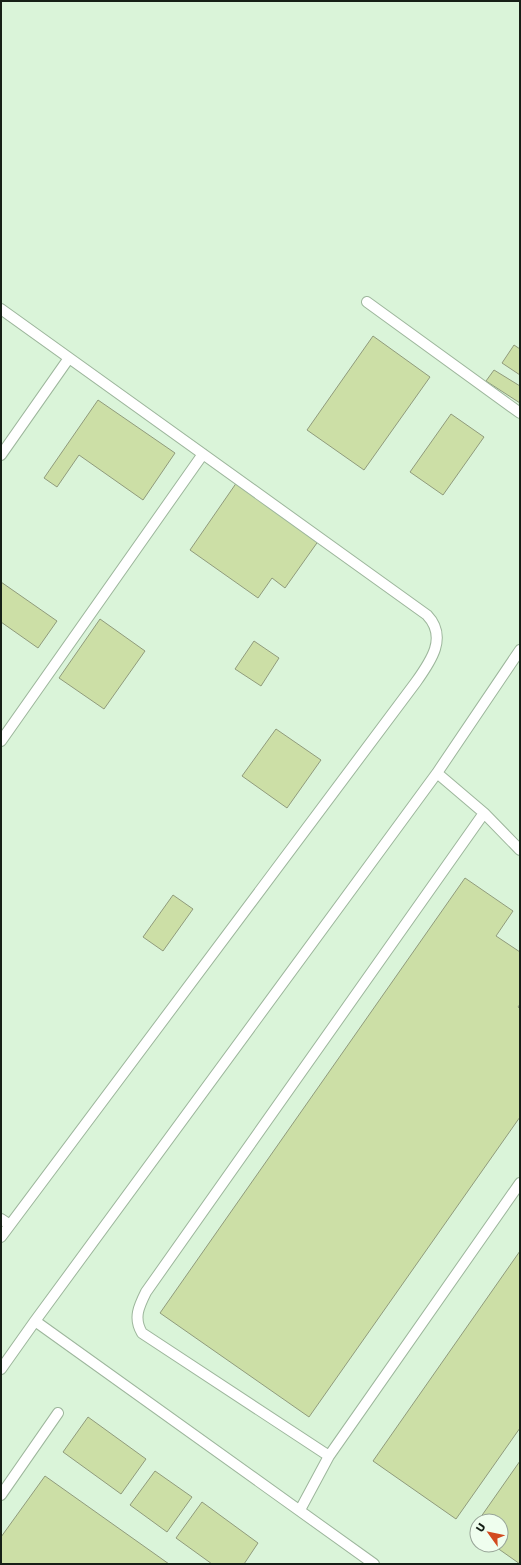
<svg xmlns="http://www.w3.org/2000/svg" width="521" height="1565" font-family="Rubik,sans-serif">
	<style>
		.building { fill: #ccdfa6; stroke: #909b7c }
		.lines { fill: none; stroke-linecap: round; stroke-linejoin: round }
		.lane-casing { stroke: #9db69c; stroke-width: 12 }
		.lane { stroke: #fff; stroke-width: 10 }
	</style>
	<rect width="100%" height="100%" fill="#daf4d9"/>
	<path class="building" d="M373,336L430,377L364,470L307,430Z
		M514,345L520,349V375L502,363Z
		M494,370L520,386V403L486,381Z
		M98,400L175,453L143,500L79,455L57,487L44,478Z
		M451,414L484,437L443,495L410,472Z
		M237,482L319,540L285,588L272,578L258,598L190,550Z
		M1,582L57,621L38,648L1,622Z
		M100,619L145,651L104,709L59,678Z
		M254,641L279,658L261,686L235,669Z
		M276,729L321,760L287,808L242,776Z
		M465,878L513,911L496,936L520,952V1004L518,1007L520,1009V1117L309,1417L160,1313Z
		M173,895L193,909L163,951L143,937Z
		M520,1251V1428L456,1519L373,1461Z
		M88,1417L146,1459L121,1494L63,1452Z
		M520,1461V1564L493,1545H501V1521H478Z
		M155,1471L192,1497L167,1532L130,1505Z
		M45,1476L169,1564H1V1537Z
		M202,1502L258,1543L244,1564H212L176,1538Z
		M477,1522V1533L472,1530Z"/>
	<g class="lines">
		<g class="lane-casing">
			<path id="lane" d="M367,302L520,413
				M1,309L427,615C448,637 431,661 416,682L1,1237
				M1,455L69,358
				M1,741L203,454
				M437,773L484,813L520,850
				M484,813L146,1292C139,1306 133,1318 142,1333L329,1456L520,1183
				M1,1219L10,1225
				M35,1321L374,1564
				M1,1369L35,1321L437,773L520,650
				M1,1495L58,1413
				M300,1510L329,1456"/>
		</g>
		<use href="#lane" class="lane"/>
	</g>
	<rect width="521" height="1565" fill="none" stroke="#161f16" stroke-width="4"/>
	<g transform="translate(489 1533) rotate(303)"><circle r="19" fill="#effeee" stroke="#98a598"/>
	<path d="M0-3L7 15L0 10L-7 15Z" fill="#d24a1e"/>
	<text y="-6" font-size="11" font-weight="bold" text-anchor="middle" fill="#161f16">U</text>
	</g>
</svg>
